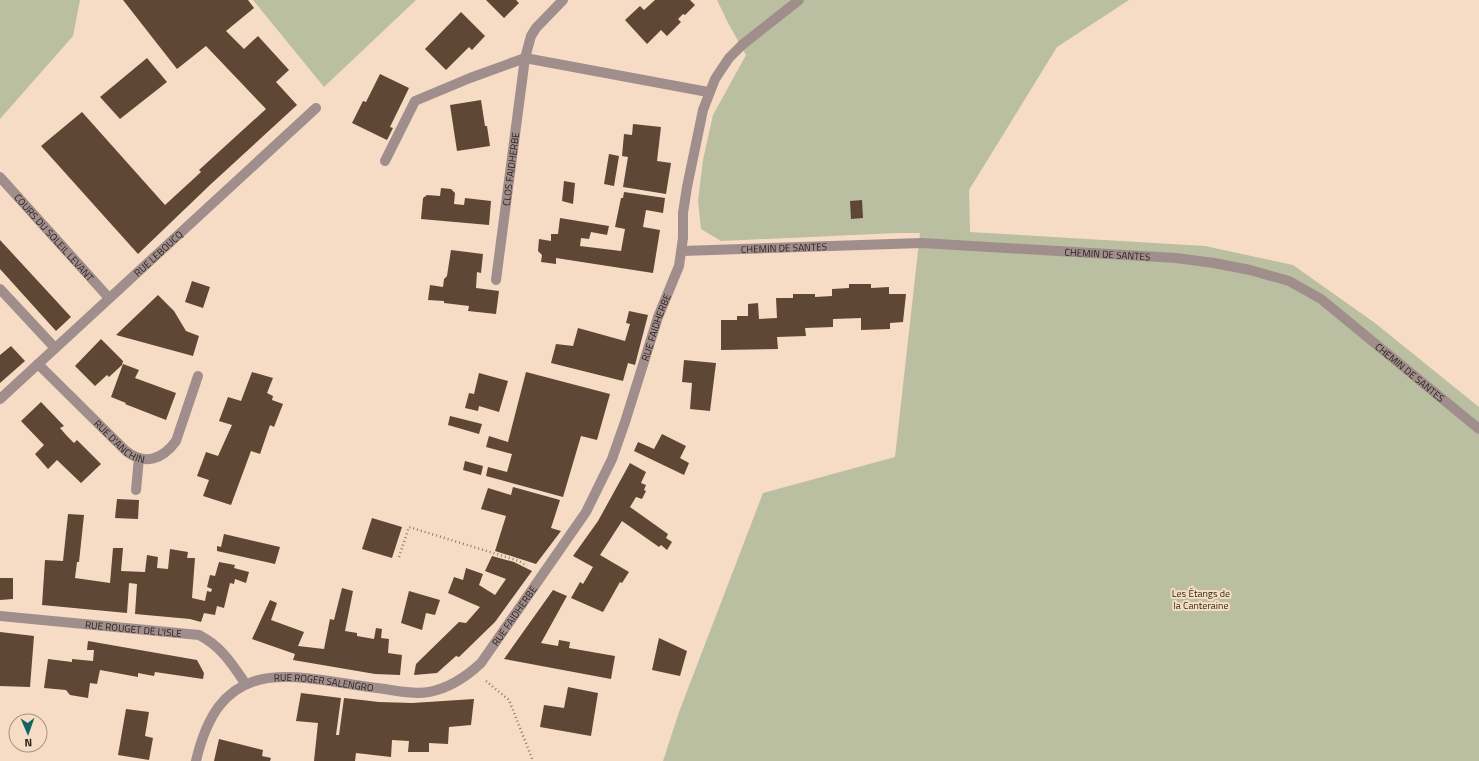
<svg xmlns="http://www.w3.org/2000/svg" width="1479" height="761" font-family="'Titillium Web',sans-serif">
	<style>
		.green { fill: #bbbfa1 }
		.building { fill: #5e4734 }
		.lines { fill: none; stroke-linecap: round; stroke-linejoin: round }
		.path { stroke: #8b796a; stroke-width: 2.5; stroke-dasharray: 1 3; stroke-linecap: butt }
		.lane { stroke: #a08e8d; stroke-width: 10 }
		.street { stroke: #a08e8d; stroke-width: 10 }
		.labels { text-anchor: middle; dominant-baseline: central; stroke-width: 4; stroke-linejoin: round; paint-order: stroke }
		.street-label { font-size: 10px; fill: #2c221a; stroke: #f7dcc5 }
		.park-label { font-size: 10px; fill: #2b2e02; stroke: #f7dcc5 }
	</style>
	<rect width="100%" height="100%" fill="#f7dcc5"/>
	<path class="green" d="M0,0H80L73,36L0,119Z
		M253,0H416L324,87Z
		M717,0H1129L1057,47L969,190L970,232L1205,246L1293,265L1375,323L1479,407V761H663L679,712L763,493L895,457L920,233H897L721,241L701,229L698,201L703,160L713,115L746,55L728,23Z"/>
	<path class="building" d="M123,0H248L254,8L226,31L244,49L258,36L289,70L276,82L297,105L211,184L138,254L41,146L82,112L165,205L201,172L199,170L266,109L206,46L177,69Z
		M486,0H516L519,3L504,18Z
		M655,0H690L695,5L685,15L683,14L678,19L681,22L667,36L661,30L647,44L625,20L640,6L644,10Z
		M461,12L485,36L472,50L469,47L446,70L425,49Z
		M147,58L167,82L120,119L100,97Z
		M380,74L409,88L390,127L393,128L387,140L352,123L363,101L366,102Z
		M481,100L485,126H487L490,146L457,151L450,105Z
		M633,124L661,127L657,161L671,163L666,194L623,187L628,157L622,156L624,134L632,135Z
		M609,154L619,156L614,186L604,184Z
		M564,181L575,183L573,204L562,201Z
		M441,188L451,189L455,193L454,204L464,205L465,198L491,201L489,225L421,219L423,198L427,195L440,196Z
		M624,192L665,198L663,213L646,210L643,227L660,230L653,273L556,258V264L541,262L542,255L538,251L539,239L551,241V234H558L560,218L609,226L607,235L591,232L589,239L581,238L580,246L621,251L625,229L615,227L621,198H623Z
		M862,200L863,218L851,219L850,201Z
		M0,240L71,317L56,331L0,269Z
		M451,250L483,254L481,273L477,272L476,288L499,291L496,314L468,311L469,306L444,303V301L428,300L430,285L443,287L444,279L447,276Z
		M192,281L210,287L203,308L185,302Z
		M849,284H871V288L889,287V294H906L903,322L890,323V329L861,330V318L833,319V327L805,328L806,336L777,337L778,349L721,350V320H737V316H748V304L758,303L759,319L777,318L776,298H793V294H815V297L832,296V289L849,288Z
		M158,295L174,311L186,331L199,336L193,356L116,335Z
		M629,311L648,315L635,365L628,363L623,381L551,363L556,344L573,346L578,328L625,341L630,324L626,323Z
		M101,339L123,361L122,365L109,377L107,375L95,386L75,366Z
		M11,346L25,361L0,383V355Z
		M684,360L716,363L710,411L690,409L692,383L682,382Z
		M123,364L139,370L135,378L176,393L166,420L125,404L126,403L111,397Z
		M252,372L273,378L267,393L273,396L272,400L283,404L274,427L270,425L260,454L251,451L231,505L203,496L209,480L197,476L206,452L218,456L232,425L219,421L228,397L241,401Z
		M526,372L610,394L597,440L581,436L563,497L486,476L488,467L507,472L512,454L486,447L489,436L508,442Z
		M479,373L508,381L499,412L479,406L478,411L465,408L469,393L474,394Z
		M41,402L64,426L60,428L67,436L74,443L77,440L101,464L81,483L57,460L48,469L35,454L44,445L21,421Z
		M450,416L482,424L479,434L448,425Z
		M662,434L686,446L680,458L689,463L684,475L634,451L638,442L654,449Z
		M465,461L483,466L481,475L463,470Z
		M630,463L646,472L641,483L646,485L644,490L646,491L642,499L636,497L630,507L668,534L666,538L672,542L667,550L661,545L659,547L622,521L600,555L629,572L622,583L620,582L603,612L571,598L580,582L583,584L593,567L573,556L598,521Z
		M513,487L560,500L551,528L561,531L536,564L495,551L506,516L481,509L488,488L511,495Z
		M117,499L139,500L138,519L115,518Z
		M68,514L84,515L79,562H77L75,578L110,583L113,548H123L121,571L145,572L147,555L158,557L157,568L168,569L170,549L188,552L187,558H195L192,598L205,601L207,591L211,592L212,589L207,587L210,575L215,576L219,562L235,565L234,568L249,572L246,583L235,579L234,584L230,583L224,608L217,606L215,615L204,613L201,622L190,619L135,614L137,584L129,583L127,613L42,605L45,560L63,561Z
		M372,518L402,527L392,558L362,549Z
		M224,534L280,547L275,564L217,551V546L221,547Z
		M492,556L514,562L532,571L495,622L459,657L456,656L437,673L414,675L416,664L459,622L466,623L480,607L448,593L454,577L463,580L466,568L483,574L479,585L495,595L506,579L485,571Z
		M0,578H13V599L0,600Z
		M342,588L353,591L345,631L357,633V636L374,639L376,628L382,629L381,638L389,639L388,653L402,655L400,675L375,674L293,660L295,654L252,639L270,600L277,603L271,620L304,632L298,646L324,649L330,619L334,620Z
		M553,590L567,596L541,643L558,646L559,640L570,642L569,648L615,656L611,679L504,659Z
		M409,591L440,600L435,615L426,613L422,630L401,623Z
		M0,632L34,636L30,687L0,686Z
		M659,638L687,651L680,676L652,670Z
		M88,641L197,660L204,673L203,679L155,672L154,676L138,673V677L100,670L97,684L90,683L88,698L70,695L66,690L44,688L48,659L72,662V659L93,661L94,650H87Z
		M568,687L598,693L591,736L540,727L544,705L564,708Z
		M301,693L341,698L336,735H339L344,698L379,702L412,703L474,699L471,725L449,727L448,744L429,743V752H408L409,741L392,740L391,757L356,753L355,761H314L318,723L296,721Z
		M126,709L149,712L145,736L153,738L149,760L118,755Z
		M219,739L263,750L262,756L271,758L270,761H214Z"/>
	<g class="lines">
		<path class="path" d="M399,557L409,527L519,561L527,566
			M486,681L509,700L533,761"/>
		<path class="lane" d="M385,161L415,101L470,78L525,58
			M0,289L55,348
			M136,490L139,458"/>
		<g class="street">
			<path d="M525,58L708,92"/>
			<path id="s1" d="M0,177L109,298"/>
			<path id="s2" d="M682,251L922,243L1176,258L1214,263L1250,270L1289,281L1321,299L1479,429"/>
			<path id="s3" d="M496,280L525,58L531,36L536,28L563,0"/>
			<path id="s4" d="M38,364L126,451C145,466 163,459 176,441L198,376"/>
			<path id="s5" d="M0,399L316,108"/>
			<path id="s6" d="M0,616L199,635C221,646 232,664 245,683"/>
			<path id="s7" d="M196,761C222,650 291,677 377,688C394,690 412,695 429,692C450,688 466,677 481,663L586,512L612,459L625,422L658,317L679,266L683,238V213L687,187L703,110L715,79L729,58L742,45L799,0"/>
		</g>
	</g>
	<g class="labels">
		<g class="street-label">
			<text stroke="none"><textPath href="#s3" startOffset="112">CLOS FAIDHERBE</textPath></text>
			<text stroke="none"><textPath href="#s1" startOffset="81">COURS DU SOLEIL LEVANT</textPath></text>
			<text stroke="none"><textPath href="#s2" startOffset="102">CHEMIN DE SANTES</textPath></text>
			<text stroke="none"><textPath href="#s5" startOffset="215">RUE LEBOUCQ</textPath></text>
			<text stroke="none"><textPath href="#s2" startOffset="426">CHEMIN DE SANTES</textPath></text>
			<text stroke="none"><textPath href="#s7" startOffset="722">RUE FAIDHERBE</textPath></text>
			<text stroke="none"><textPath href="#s2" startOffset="762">CHEMIN DE SANTES</textPath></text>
			<text stroke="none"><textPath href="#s4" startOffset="113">RUE D'ANCHIN</textPath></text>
			<text stroke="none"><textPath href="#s7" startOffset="398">RUE FAIDHERBE</textPath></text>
			<text stroke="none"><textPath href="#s6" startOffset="134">RUE ROUGET DE L'ISLE</textPath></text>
			<text stroke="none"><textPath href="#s7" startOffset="174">RUE ROGER SALENGRO</textPath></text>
		</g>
		<g class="park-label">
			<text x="1201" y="593">Les Étangs de<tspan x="1201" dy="12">la Canteraine</tspan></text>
		</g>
	</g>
	<g transform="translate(28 733) rotate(178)"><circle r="19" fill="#f7dcc5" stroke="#a69281"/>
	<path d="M0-3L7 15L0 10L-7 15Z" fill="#136362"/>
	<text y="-6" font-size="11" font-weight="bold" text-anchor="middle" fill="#2c221a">N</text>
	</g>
</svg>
